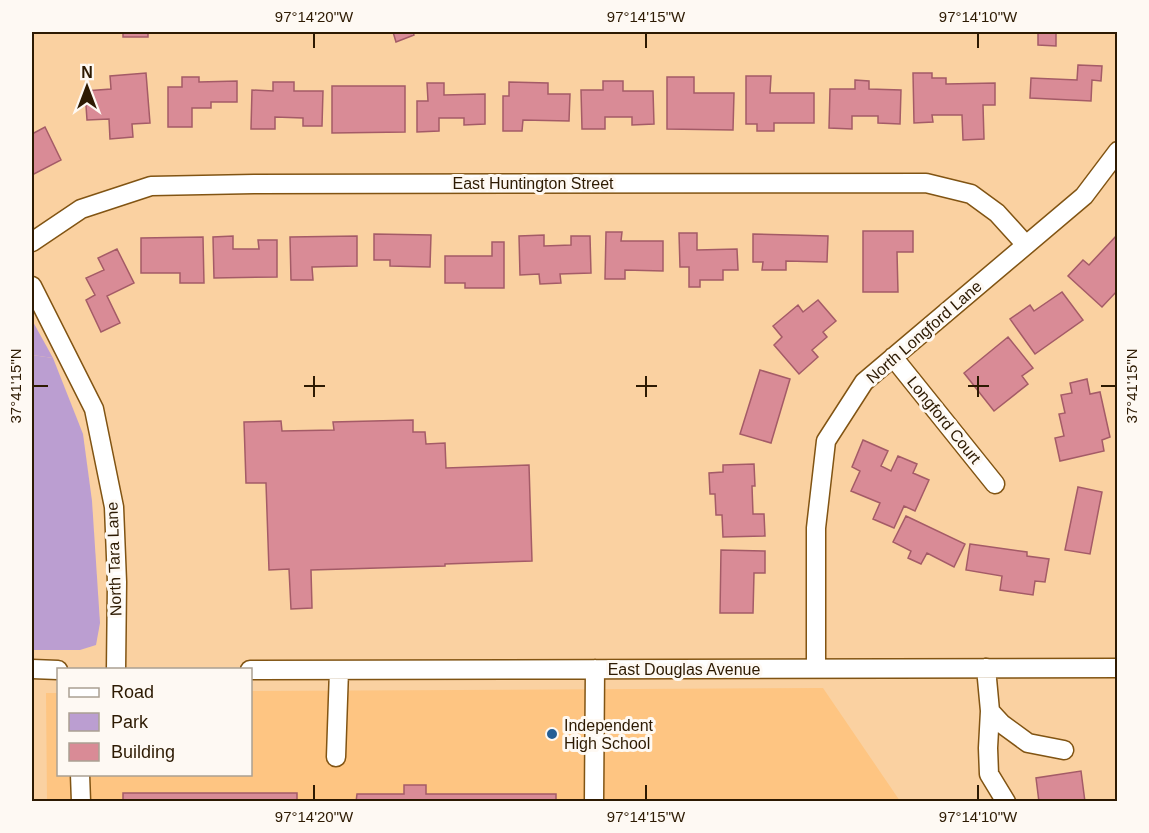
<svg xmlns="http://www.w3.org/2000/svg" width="1149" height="833" font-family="Arial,sans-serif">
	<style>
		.built { fill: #fec582 }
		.green { fill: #bb9ed1 }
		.forest { fill: #bb9cd2 }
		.building { fill: #d98b96; stroke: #a45b67; stroke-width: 1.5 }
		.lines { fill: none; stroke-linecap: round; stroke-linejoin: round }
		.minor-casing { stroke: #815413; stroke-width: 21 }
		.minor { stroke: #fff; stroke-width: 18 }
		.ticks { fill: none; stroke: #2d1a02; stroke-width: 2 }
		.poi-dot { fill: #255e95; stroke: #fef9f3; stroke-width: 2 }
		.labels { text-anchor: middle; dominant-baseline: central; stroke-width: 6; stroke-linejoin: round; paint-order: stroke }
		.street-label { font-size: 16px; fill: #2d1a02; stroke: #fef9f3 }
		.poi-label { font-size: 16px; fill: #2d1a02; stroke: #fef9f3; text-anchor: start }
		.neatline { fill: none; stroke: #2d1a02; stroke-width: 2 }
		.ticks-label { font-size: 15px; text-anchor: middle; fill: #2d1a02 }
	</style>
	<rect width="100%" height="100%" fill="#fad1a1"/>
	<path class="built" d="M823,688L900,801H47L46,693H58V774H250L251,691Z"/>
	<path class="green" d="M32,355L53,358L83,434L92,501L100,623L96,645L80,650H32Z"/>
	<path class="forest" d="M32,320L53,358L32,355Z"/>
	<path class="building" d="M123,32H148V37H123Z
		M393,32H413L414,35L396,42Z
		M1038,32H1056V46L1038,45Z
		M1078,65L1102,66L1101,81L1092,80L1091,101L1030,98L1031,78L1077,80Z
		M146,73L150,123L132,124L133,137L110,139L109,119L87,120L85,91L111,89L110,76Z
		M913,73H932V78H946V84L995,83V105H983L984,139L963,140L962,115H932L933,122L914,123Z
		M746,76H771L770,93H814V123H774V131H757V124H746Z
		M182,77H199V82L237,81V102H211V108H192V127H168V87H182Z
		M667,77H694V93H734L733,130L667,129Z
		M855,80L869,81V89L901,90L900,124L878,123V116H852V129L829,128L830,89H855Z
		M603,81H623V91H653L654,124L632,125V117H605V129H582L581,90H603Z
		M273,82H294V91H323L322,126H303V118L275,117V129H251L252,90L273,91Z
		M509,82L548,83V94H570L569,121L523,120L522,131H503V96H509Z
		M427,83H444V95L485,94V124L464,125V118H439V131L417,132V101H428Z
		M332,86H405V132L332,133Z
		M45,127L61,160L32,175V134Z
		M863,231H913V252H897L898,292H863Z
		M606,232H622L621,241H663V271L625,270V279H605Z
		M679,233H697V250L737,249L738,270H723V280H700V287H689V267H680Z
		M374,234L431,235L430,267L390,266V260H374Z
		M753,234L828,236L827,262L786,261V270H762L763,262H753Z
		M1118,234V290L1102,307L1068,276L1083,260L1089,265Z
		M544,235V246L571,245V236H590L591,273L560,274L561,283L540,284L539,274L520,275L519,236Z
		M233,236V249H259L258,240H277V277L214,278L213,237Z
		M357,236V266L312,267L313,280H291L290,237Z
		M203,237L204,283H180V273H141V238Z
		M492,242H504V288H465V283H445V256H492Z
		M117,249L134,283L107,296L120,323L101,332L86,300L95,295L86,278L104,270L98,258Z
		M1062,292L1083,320L1035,354L1010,319L1030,305L1034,311Z
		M818,300L836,321L823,332L827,337L812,350L818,357L799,374L774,345L782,337L773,326L798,305L803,312Z
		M1008,337L1033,368L1022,376L1028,384L994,411L964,373Z
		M760,370L790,379L771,443L740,434Z
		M1087,379L1090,394L1100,392L1110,437L1102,440L1104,451L1060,461L1055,438L1064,436L1059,414L1065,413L1061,395L1072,393L1070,383Z
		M413,420V432H425L426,444L445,443L446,468L529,465L532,561L445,564V566L311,570L312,608L291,609L289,569L269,570L266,483H246L244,422L281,421L282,431L334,430L333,422Z
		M863,440L888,451L881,466L891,471L898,456L917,464L913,473L929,480L915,511L904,506L894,528L873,519L880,503L851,491L860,471L852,467Z
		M754,464L755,486H752L753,514H764L765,536L723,537L722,515H716L715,494H710L709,473L723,472V465Z
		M1078,487L1102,492L1090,554L1065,550Z
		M906,516L965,544L954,567L927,553L921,564L908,558L911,551L893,542Z
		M970,544L1027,552V556L1049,559L1045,582L1035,581L1033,595L1000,590L1002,576L966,570Z
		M721,550L765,551V573H754L753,613H720Z
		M1081,771L1085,802H1039L1036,778Z
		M404,785H426V794H556V802H356L357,794H404Z
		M123,793H297V802H123Z"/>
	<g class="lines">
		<g class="minor-casing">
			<path id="minor" d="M32,242L81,209L151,186L254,184L926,183L971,194L997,213L1026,245
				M32,286L94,409L114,507L117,582L116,670
				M893,357L995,484
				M816,668V528L826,441L864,382L1084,196L1118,151
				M986,668L990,711L1002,724L1028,743L1064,750
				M32,669L58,670
				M250,670L1118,668
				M990,711L988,748L989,774L1006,802
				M336,757L339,670
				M80,774L81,802
				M594,802L595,669"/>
		</g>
		<use href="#minor" class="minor"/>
	</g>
	<path class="ticks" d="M314,33V48M646,33V48M978,33V48M314,376V397M646,376V397M978,376V397M33,386H48M304,386H325M636,386H657M968,386H989M1101,386H1116M314,785V800M646,785V800M978,785V800"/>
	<circle class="poi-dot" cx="552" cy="734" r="6"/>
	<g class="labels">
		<g class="street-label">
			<text x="533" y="183">East Huntington Street</text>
			<text transform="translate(924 332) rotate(-41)">North Longford Lane</text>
			<text transform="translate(944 420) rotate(51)">Longford Court</text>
			<text transform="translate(114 559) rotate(-92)">North Tara Lane</text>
			<text x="684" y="669">East Douglas Avenue</text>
		</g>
		<g class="poi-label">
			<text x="564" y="725">Independent<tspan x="564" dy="18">High School</tspan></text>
		</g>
	</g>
	<rect width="1149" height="833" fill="none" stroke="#fef9f3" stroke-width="66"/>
	<rect x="57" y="668" width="195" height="108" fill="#fef9f3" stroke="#aaa093" stroke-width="1.5"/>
	<rect x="69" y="688" width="30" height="9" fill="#ffffff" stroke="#aaa093" stroke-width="1.5"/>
	<text x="111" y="698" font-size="18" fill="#2d1a02">Road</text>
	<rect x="69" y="713" width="30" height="18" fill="#bb9ed1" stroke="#aaa093" stroke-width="1.5"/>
	<text x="111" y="728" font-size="18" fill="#2d1a02">Park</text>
	<rect x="69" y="743" width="30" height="18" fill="#d98b96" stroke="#aaa093" stroke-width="1.5"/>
	<text x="111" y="758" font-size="18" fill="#2d1a02">Building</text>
	<g transform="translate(87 87)" stroke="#fef9f3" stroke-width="4.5" paint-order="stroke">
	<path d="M0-4.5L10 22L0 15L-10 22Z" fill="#2d1a02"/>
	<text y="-9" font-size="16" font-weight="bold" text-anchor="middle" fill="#2d1a02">N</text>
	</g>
	<rect x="33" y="33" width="1083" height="767" class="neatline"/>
	<g class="ticks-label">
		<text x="314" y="22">97°14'20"W</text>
		<text x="646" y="22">97°14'15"W</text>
		<text x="978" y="22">97°14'10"W</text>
		<text transform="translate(16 386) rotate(-90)" y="5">37°41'15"N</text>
		<text transform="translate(1132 386) rotate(-90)" y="5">37°41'15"N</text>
		<text x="314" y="822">97°14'20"W</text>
		<text x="646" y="822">97°14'15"W</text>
		<text x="978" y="822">97°14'10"W</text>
	</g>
</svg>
